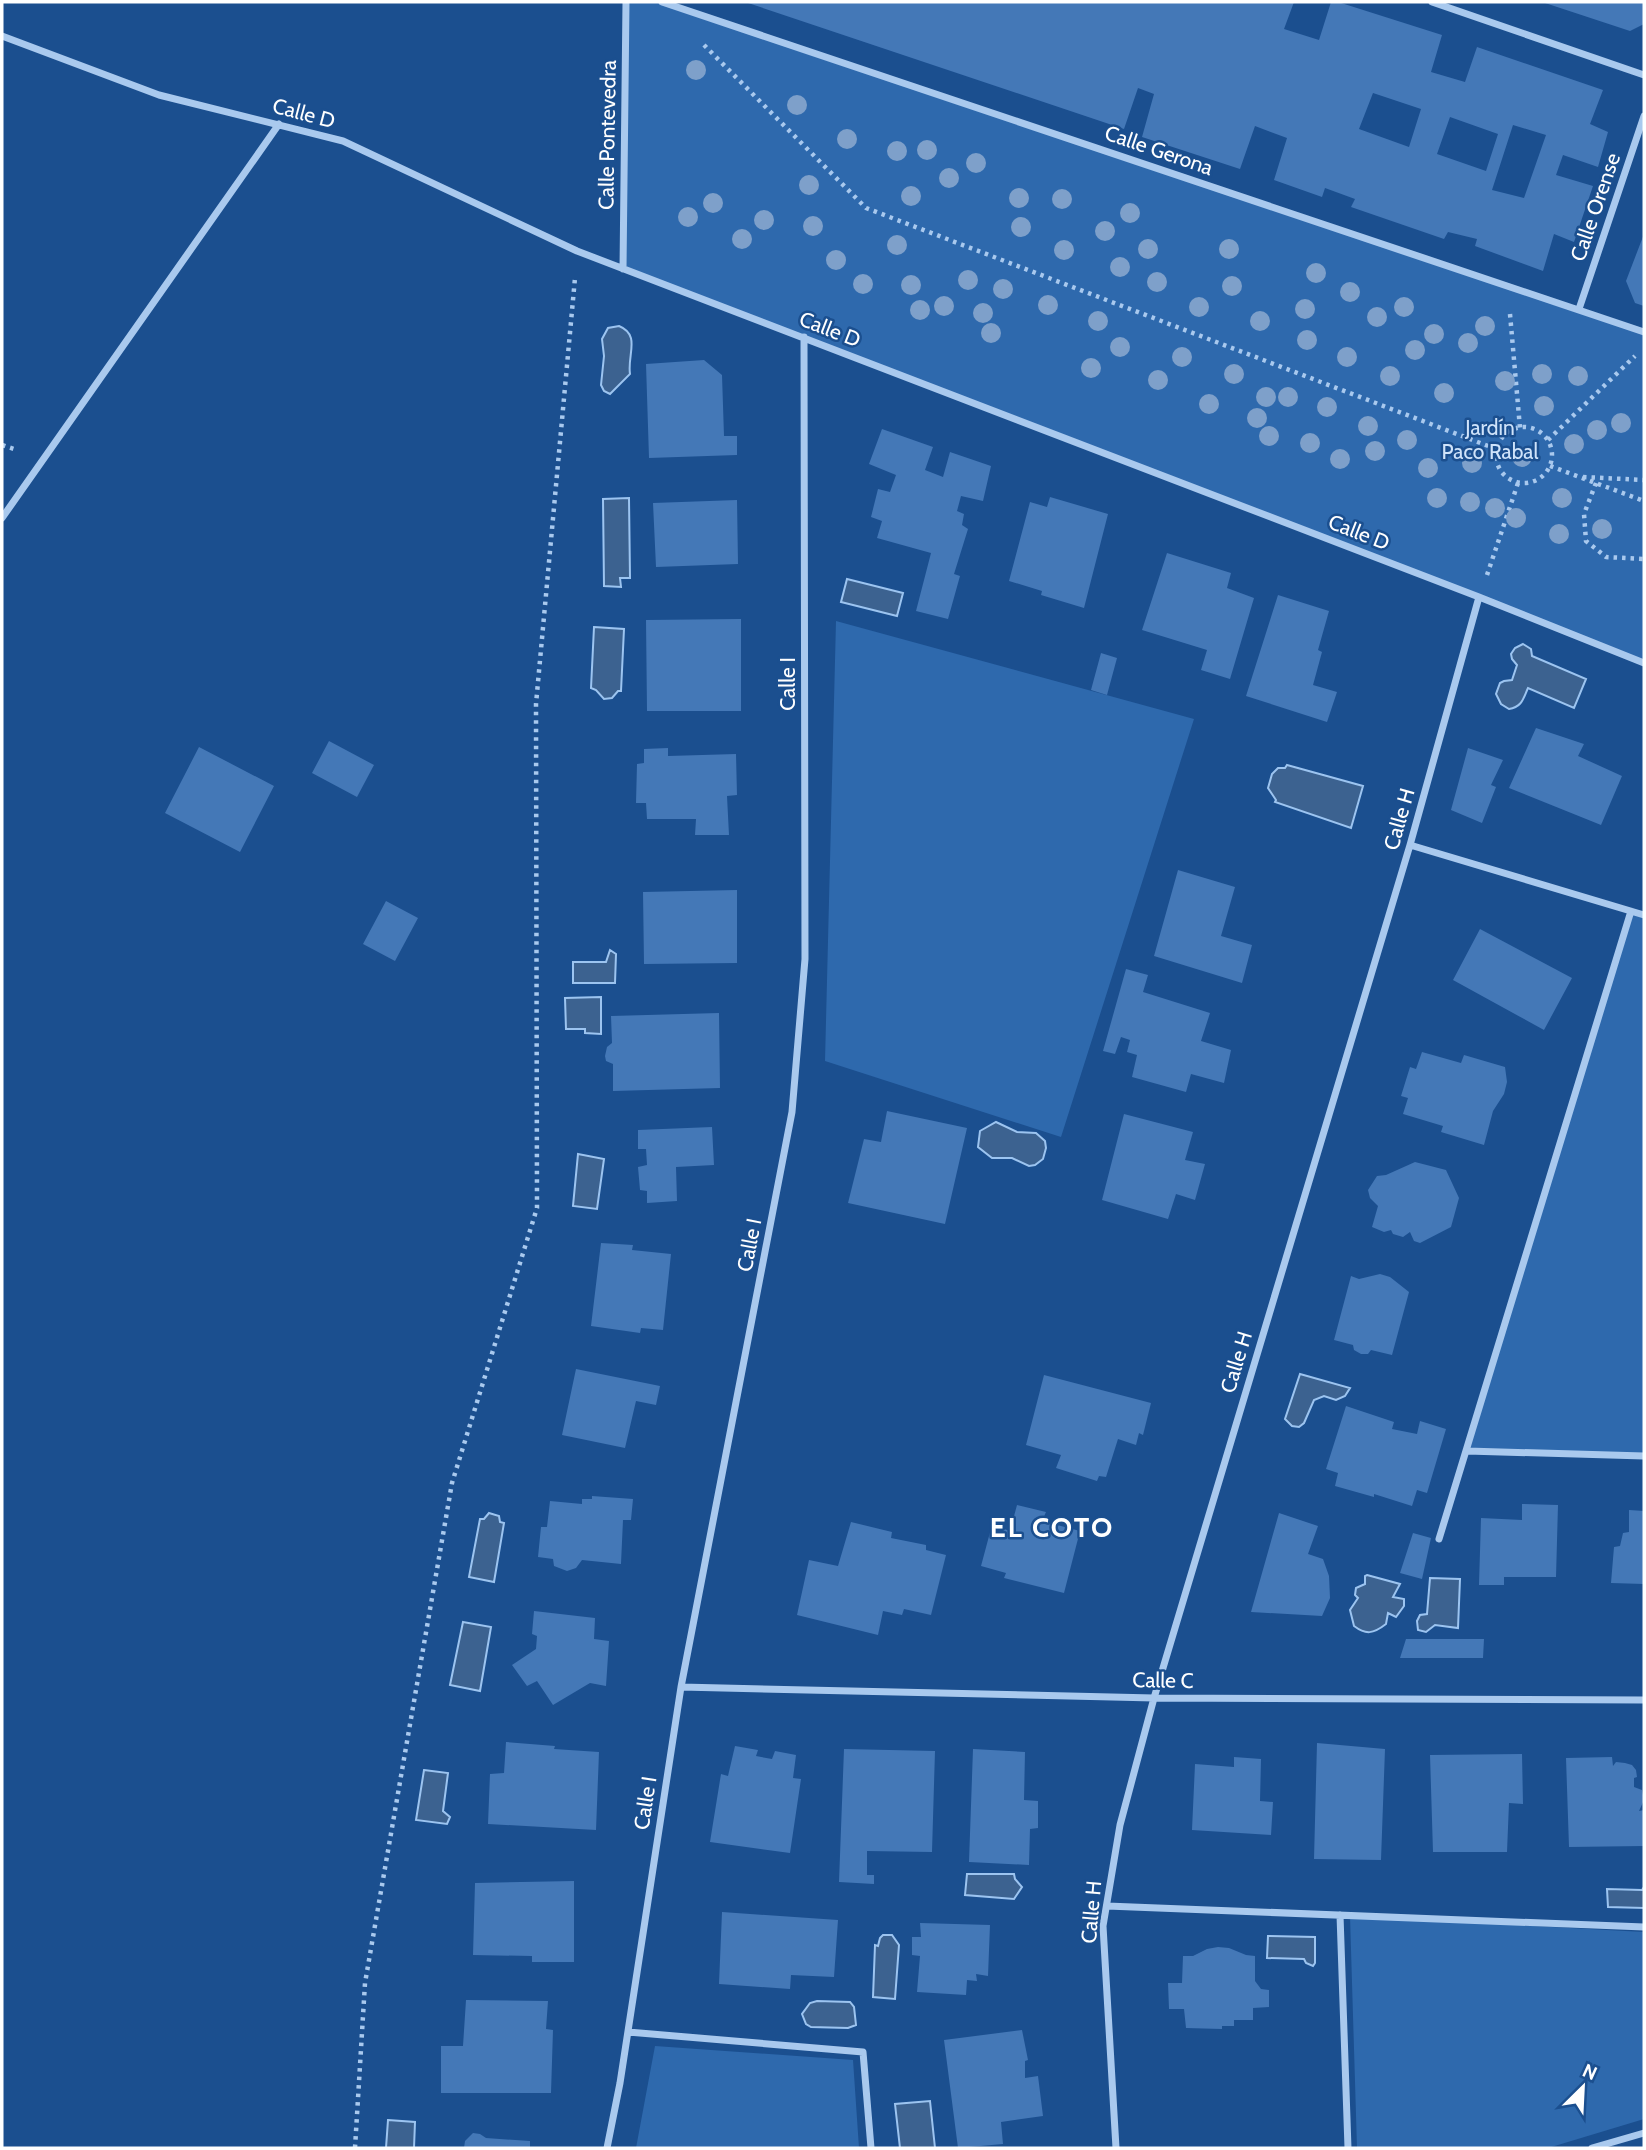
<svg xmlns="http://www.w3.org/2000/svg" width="1646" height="2150" font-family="Cabin,sans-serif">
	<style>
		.green { fill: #2e69ad }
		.water { fill: #3c6290; stroke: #9cc4f0; stroke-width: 2 }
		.building { fill: #4478b7; fill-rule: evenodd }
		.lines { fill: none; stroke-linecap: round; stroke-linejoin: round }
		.path { stroke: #a9c9ee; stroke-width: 4.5; stroke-dasharray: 3.5 5; stroke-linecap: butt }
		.street { stroke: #a9c9ee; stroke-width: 7 }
		.tree { fill: #7ea0ca }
		.labels { text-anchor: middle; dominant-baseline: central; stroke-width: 5; stroke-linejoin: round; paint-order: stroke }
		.street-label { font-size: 21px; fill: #fff; stroke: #1b4f8f }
		.park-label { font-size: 21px; fill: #cfe3fa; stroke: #1b4f8f }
		.district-label { font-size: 28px; font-weight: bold; letter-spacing: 2px; fill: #fff; stroke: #1b4f8f }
	</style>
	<rect width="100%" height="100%" fill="#1b4f8f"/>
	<path class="green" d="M626,2H662L1644,332V663L624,269Z
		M836,621L1194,719L1061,1137L825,1061Z
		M1631,911L1644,915V1456L1467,1451Z
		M1350,1916L1644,1932V2119L1548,2148H1357Z
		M655,2046L853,2060L859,2148H636Z"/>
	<path class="water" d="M619,326C641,335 627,355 630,374L610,394L604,391L601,385L604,356L602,339L608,328Z
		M629,498L630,578H620L621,587L604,586L603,499Z
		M847,579L903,593L897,616L841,602Z
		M594,627L624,629L621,691H618L612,698L604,699L596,690L591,688Z
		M1523,644L1531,649L1532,656L1586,679L1574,708L1528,688C1523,699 1522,707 1509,709L1501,704L1496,694L1500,683L1504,681L1512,680L1517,665L1512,659L1511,654L1515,648Z
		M1287,765L1363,786L1351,828L1275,802L1276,800L1268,788L1272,774L1278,768H1285Z
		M610,950L616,954L615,983H573V962H606Z
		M601,997V1034L585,1033V1029H566L565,998Z
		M996,1122L1017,1132L1036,1133L1045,1141L1046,1148L1043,1159L1035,1165L1029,1166L1012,1158H992L978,1147L980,1131Z
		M578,1154L604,1159L597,1209L573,1206Z
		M1300,1374L1350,1388L1345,1396L1336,1400L1324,1396L1314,1400L1304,1423L1299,1427L1292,1426L1285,1419Z
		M489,1513L499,1516L500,1522L504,1523L494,1582L469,1577L480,1519H484Z
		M1367,1575L1400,1584L1393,1597L1404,1599V1606L1396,1617L1388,1613L1386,1624C1373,1634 1366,1635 1354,1626L1350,1610L1358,1598L1355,1595L1356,1588L1365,1584V1576Z
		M1430,1578L1460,1579L1458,1628L1435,1625L1426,1632L1418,1630L1417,1621L1420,1615L1427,1614Z
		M463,1622L491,1627L480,1691L450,1685Z
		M424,1770L448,1773L443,1811L450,1817L447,1824L416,1820Z
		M967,1874H1014L1015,1879L1022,1887L1014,1899L965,1895Z
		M1644,1887V1908L1608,1907L1607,1889L1642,1890Z
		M883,1935H892L899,1945L895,1999L873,1997L875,1945L878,1946L880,1938Z
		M1268,1936L1315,1937V1963L1313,1966L1306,1963L1304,1959L1267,1958Z
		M817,2001L850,2002L854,2007L856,2025L848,2028L811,2027L806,2024L802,2014L810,2003Z
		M930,2101L935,2148H900L895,2104Z
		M388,2120L415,2122L414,2148H386Z"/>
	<path class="building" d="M745,2H1294L1284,29L1319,40L1331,2H1338L1442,35L1431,72L1465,82L1477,47L1603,90L1590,124L1608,132L1598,167L1563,155L1556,175L1593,186L1574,242L1554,234L1543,271L1475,246L1477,239L1448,232L1444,239L1351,207L1355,199L1325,188L1322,197L1274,180L1287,138L1255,126L1240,169L1142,137L1154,94L1138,88L1124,129ZM1373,93L1421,109L1409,147L1359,129ZM1450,117L1498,134L1486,171L1437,154ZM1513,125L1546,135L1524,198L1492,190Z
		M1542,2H1644V24L1630,31Z
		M1644,234V306L1635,303L1626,281Z
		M704,360L722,375L724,436H737V455L649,458L646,364Z
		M882,429L933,447L925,470L943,477L950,452L991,466L983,501L961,496L957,511L964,514L962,525L968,529L954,574L960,576L948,619L916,611L931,553L877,538L882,521L871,517L878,489L890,492L896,475L869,464Z
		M1050,497L1108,514L1084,608L1041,595L1042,591L1009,581L1030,502L1047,507Z
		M737,500L738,564L656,567L653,503Z
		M1167,553L1231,573L1227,588L1254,598L1230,679L1201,670L1207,650L1142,630Z
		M1278,595L1329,611L1318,650L1322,652L1313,685L1337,692L1327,722L1246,696Z
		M741,619V711H647L646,620Z
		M1101,653L1117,658L1107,695L1091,690Z
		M1536,728L1584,744L1578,756L1622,776L1601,825L1509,788Z
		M329,741L374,765L357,797L312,773Z
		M199,747L274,786L240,852L165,813Z
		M668,748V756L736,754L737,795L727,796L729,835H695L696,819H647L646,803H636L637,764L644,763V749Z
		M1468,748L1503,760L1491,785L1496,787L1482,823L1451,810Z
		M1178,870L1235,887L1221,936L1252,945L1242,983L1154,956Z
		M737,890V963L644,964L643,892Z
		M386,901L418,918L395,961L363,944Z
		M1480,929L1572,978L1544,1030L1453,980Z
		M1126,969L1148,975L1143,992L1210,1013L1201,1041L1231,1050L1224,1083L1191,1074L1186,1092L1132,1077L1137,1055L1127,1052L1130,1040L1121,1037L1115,1054L1103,1051Z
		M719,1013L720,1088L613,1091V1064L606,1061L605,1056L607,1047L612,1043L611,1016Z
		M1422,1052L1461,1063L1464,1055L1505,1067L1507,1082L1504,1094L1493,1111L1484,1145L1441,1132L1443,1126L1403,1114L1408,1098L1401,1096L1410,1067L1416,1069Z
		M887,1111L967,1128L945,1224L848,1203L864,1139L881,1142Z
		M1124,1114L1193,1132L1185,1160L1205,1164L1195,1200L1176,1194L1168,1219L1102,1200Z
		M712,1127L714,1165L676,1167L677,1201L647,1203V1191L640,1190L638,1167L647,1165L646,1149H638V1130Z
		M1415,1162L1446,1170L1459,1198L1451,1227L1420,1243L1414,1241L1410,1232L1403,1237L1393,1234L1391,1230L1384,1232L1372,1227L1378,1206L1370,1198L1368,1190L1377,1176L1386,1175Z
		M601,1243L633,1245L632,1250L671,1254L663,1330L641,1328L640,1333L591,1326Z
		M1380,1274L1390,1277L1409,1292L1392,1355L1371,1350L1368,1354H1361L1354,1350L1353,1345L1334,1340L1351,1276L1359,1279Z
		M576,1369L660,1386L656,1405L636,1401L625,1448L562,1435Z
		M1044,1375L1151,1403L1143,1435L1139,1433L1136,1445L1118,1439L1106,1477L1099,1476L1097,1481L1056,1468L1061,1455L1026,1445Z
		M1346,1406L1394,1422L1392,1429L1417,1434L1420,1421L1446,1429L1427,1493L1417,1490L1412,1506L1374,1494V1497L1335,1486L1338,1473L1326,1469Z
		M592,1496L633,1499L631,1520H623L621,1564L582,1560L576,1568L567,1571L554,1566L553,1559L538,1557L541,1527H547L550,1501L582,1504V1499H592Z
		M1522,1504L1558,1505L1556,1577H1504V1585H1479L1481,1518L1522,1520Z
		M1017,1505L1046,1512L1042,1521L1080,1531L1064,1593L1004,1578L1006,1573L981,1566L992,1525L1010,1531Z
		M1629,1510L1644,1511V1584L1611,1583L1614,1547L1620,1546L1623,1533L1629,1532Z
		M1279,1513L1318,1526L1308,1554L1323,1559L1329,1576L1330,1598L1322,1616L1251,1612Z
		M851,1522L892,1532L891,1538L926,1545V1550L946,1555L931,1615L904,1609L902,1615L883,1611L878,1635L797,1615L809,1560L838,1566Z
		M1413,1533L1431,1538L1422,1579L1400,1573Z
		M534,1611L595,1618L594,1639L609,1641L606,1686L590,1683L553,1705L537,1681L527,1686L512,1665L536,1649L537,1636L532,1634Z
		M1406,1639H1484L1483,1658H1400Z
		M506,1742L555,1746L554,1749L599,1752L596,1830L488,1824L490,1774L504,1773Z
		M1317,1743L1385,1749L1381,1860L1314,1859Z
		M735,1746L758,1750L756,1756L772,1759L775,1751L796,1755L793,1778L801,1779L790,1853L710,1842L721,1774L728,1776Z
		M844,1749L935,1751L932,1852L867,1851V1875H874V1884L839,1882Z
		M973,1749L1025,1752L1024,1800L1038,1801V1828L1030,1829L1029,1865L969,1862Z
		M1522,1754L1523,1804L1509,1803L1507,1852H1433L1430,1755Z
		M1234,1757L1261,1759L1260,1801L1273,1802L1271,1835L1192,1830L1195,1764L1234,1767Z
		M1612,1757L1613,1766L1616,1762L1625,1763L1632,1765L1636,1770L1637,1777L1634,1778V1787L1642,1790L1644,1800L1639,1811L1644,1810V1846L1569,1847L1566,1758Z
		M574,1881V1962H532V1956L473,1955L475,1883Z
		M722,1912L838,1920L834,1977L791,1975L790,1989L719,1984Z
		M920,1923L990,1925L988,1976L976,1974L977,1981L967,1980L966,1995L917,1992L920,1956L912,1955V1937H921Z
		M1218,1947L1229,1948L1246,1955L1255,1956V1981L1261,1989L1269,1990V2007L1253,2008V2020H1234V2026H1222V2029L1186,2028L1184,2009H1169L1168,1983H1182L1183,1956H1193L1207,1949Z
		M466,2000L548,2001L546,2029L553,2030L551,2093H441V2046H463Z
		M1022,2030L1028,2060L1025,2061V2078L1038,2076L1043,2116L1001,2122L1003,2144L958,2148L944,2040Z
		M473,2133L480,2134L486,2138L530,2141V2148H464L465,2141Z"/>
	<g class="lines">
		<path class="path" d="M704,45L866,208L1496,449
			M1510,314L1520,428
			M1496 455a28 28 0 1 1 56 0a28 28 0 1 1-56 0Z
			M1548,440L1635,356
			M2,445L17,450
			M1550,466L1644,501
			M1583,477L1644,480
			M1596,483L1584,514L1586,541L1606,557L1644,559
			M1487,575L1518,483
			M355,2148L365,1983L452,1483L537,1208L536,704L575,278"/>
		<path class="street" d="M662,2L1644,332
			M1432,2L1644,75
			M2,36L159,95L343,141L577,251L1479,597L1644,663
			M623,269L626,2
			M1579,309L1644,116
			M2,518L279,124
			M1410,845L1644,915
			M1467,1451L1644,1456
			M1439,1539L1631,911
			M681,1687L1154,1698L1644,1700
			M1107,1906L1644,1927
			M1340,1915L1348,2148
			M628,2032L863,2052L871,2148
			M607,2148L620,2083L681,1687L792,1112L805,959L804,337
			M1116,2148L1103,1926L1120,1825L1154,1698L1410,845L1479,597
			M1592,2148L1644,2133"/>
	</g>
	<g class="tree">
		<circle cx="696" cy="70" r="10"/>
		<circle cx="797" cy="105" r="10"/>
		<circle cx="847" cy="139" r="10"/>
		<circle cx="927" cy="150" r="10"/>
		<circle cx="897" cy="151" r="10"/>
		<circle cx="976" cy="163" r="10"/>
		<circle cx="949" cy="178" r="10"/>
		<circle cx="809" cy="185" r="10"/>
		<circle cx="911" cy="196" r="10"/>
		<circle cx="1019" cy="198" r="10"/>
		<circle cx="1062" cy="199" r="10"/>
		<circle cx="713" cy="203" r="10"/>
		<circle cx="1130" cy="213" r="10"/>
		<circle cx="688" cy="217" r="10"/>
		<circle cx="764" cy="220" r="10"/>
		<circle cx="813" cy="226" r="10"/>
		<circle cx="1021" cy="227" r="10"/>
		<circle cx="1105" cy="231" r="10"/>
		<circle cx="742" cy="239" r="10"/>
		<circle cx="897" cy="245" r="10"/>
		<circle cx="1148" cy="249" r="10"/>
		<circle cx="1229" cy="249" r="10"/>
		<circle cx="1064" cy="250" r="10"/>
		<circle cx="836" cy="260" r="10"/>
		<circle cx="1120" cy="267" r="10"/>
		<circle cx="1316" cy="273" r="10"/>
		<circle cx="968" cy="280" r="10"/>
		<circle cx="1157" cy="282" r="10"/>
		<circle cx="863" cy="284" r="10"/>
		<circle cx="911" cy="285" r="10"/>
		<circle cx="1232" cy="286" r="10"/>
		<circle cx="1003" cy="289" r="10"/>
		<circle cx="1350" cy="292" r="10"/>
		<circle cx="1048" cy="305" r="10"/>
		<circle cx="944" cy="306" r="10"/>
		<circle cx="1199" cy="307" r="10"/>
		<circle cx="1404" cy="307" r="10"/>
		<circle cx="1305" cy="309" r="10"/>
		<circle cx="920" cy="310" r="10"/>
		<circle cx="983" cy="313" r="10"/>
		<circle cx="1377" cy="317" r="10"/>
		<circle cx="1098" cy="321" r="10"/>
		<circle cx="1260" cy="321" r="10"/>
		<circle cx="1485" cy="326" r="10"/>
		<circle cx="991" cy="333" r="10"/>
		<circle cx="1434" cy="334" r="10"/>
		<circle cx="1307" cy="340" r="10"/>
		<circle cx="1468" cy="343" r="10"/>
		<circle cx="1120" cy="347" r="10"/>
		<circle cx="1415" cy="350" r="10"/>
		<circle cx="1182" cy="357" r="10"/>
		<circle cx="1347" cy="357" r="10"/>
		<circle cx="1091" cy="368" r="10"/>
		<circle cx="1234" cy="374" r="10"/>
		<circle cx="1542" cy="374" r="10"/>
		<circle cx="1390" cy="376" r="10"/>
		<circle cx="1578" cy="376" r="10"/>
		<circle cx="1158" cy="380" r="10"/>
		<circle cx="1505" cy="381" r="10"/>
		<circle cx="1444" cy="393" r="10"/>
		<circle cx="1266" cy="397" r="10"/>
		<circle cx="1288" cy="397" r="10"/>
		<circle cx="1209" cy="404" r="10"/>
		<circle cx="1544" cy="406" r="10"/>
		<circle cx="1327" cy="407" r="10"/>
		<circle cx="1257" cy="418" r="10"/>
		<circle cx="1621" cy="423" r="10"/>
		<circle cx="1368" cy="426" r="10"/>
		<circle cx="1597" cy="430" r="10"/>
		<circle cx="1269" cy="436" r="10"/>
		<circle cx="1407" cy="440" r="10"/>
		<circle cx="1310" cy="443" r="10"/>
		<circle cx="1574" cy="444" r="10"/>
		<circle cx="1375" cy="451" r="10"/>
		<circle cx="1522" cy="457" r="10"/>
		<circle cx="1340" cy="459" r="10"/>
		<circle cx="1472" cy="463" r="10"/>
		<circle cx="1428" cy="468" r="10"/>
		<circle cx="1437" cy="498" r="10"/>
		<circle cx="1562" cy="498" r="10"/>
		<circle cx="1470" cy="502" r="10"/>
		<circle cx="1495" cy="508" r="10"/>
		<circle cx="1516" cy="518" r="10"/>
		<circle cx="1602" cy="529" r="10"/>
		<circle cx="1559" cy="534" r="10"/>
	</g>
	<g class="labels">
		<g class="street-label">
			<text transform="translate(304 113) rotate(15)">Calle D</text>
			<text transform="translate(607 135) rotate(-89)">Calle Pontevedra</text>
			<text transform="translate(1159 150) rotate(19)">Calle Gerona</text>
			<text transform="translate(1595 207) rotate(-71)">Calle Orense</text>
			<text transform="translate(830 329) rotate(21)">Calle D</text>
			<text transform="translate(1359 532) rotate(21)">Calle D</text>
			<text transform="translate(787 684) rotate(-90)">Calle I</text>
			<text transform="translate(1399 819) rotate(-74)">Calle H</text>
			<text transform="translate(749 1245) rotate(-79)">Calle I</text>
			<text transform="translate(1236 1362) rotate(-73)">Calle H</text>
			<text transform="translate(1163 1680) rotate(1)">Calle C</text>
			<text transform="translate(645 1803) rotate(-81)">Calle I</text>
			<text transform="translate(1091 1912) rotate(-85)">Calle H</text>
		</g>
		<g class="park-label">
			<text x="1490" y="427">Jardín<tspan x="1490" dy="24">Paco Rabal</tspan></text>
		</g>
		<g class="district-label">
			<text x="1052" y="1527">EL COTO</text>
		</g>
	</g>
	<rect width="1646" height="2150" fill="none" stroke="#ffffff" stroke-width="7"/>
	<g transform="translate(1583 2087) rotate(24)" stroke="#1b4f8f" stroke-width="5" paint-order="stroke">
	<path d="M0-5L12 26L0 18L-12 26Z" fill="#ffffff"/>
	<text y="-10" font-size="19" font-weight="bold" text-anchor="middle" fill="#ffffff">N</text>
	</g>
</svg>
